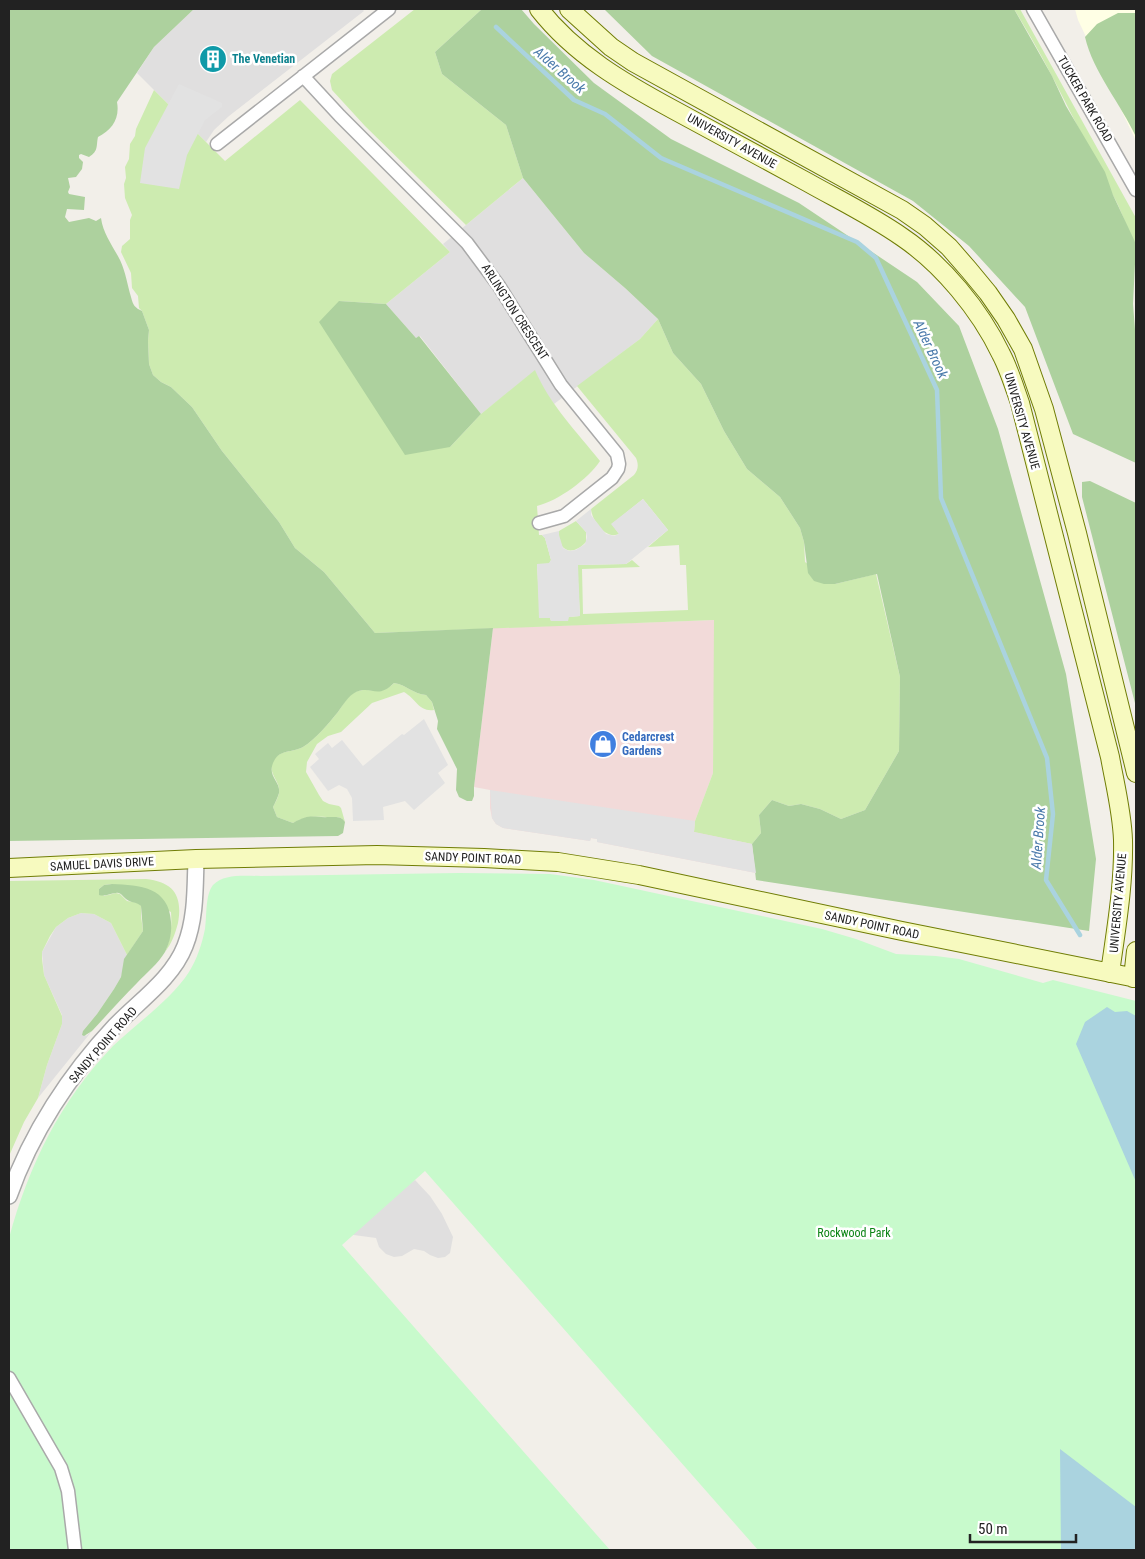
<svg xmlns="http://www.w3.org/2000/svg" width="1145" height="1559" font-family="'Roboto Condensed',sans-serif">
	<style>
		.residential { fill: #e0dfdf }
		.commercial { fill: #f2dad9 }
		.education { fill: #ffffe5 }
		.grass { fill: #cdebb0 }
		.forest { fill: #add19e }
		.park { fill: #c8facc }
		.parking { fill: #e2e2e2 }
		.water { fill: #aad3df }
		.lines { fill: none; stroke-linecap: round; stroke-linejoin: round }
		.stream { stroke: #aad3df; stroke-width: 4.5 }
		.minor-casing { stroke: #a9a9a9; stroke-width: 15 }
		.tertiary-casing { stroke: #a9a9a9; stroke-width: 18 }
		.secondary-casing { stroke: #707d05; stroke-width: 20 }
		.minor { stroke: #fff; stroke-width: 12 }
		.tertiary { stroke: #fff; stroke-width: 15 }
		.secondary { stroke: #f7fabf; stroke-width: 18 }
		.labels { text-anchor: middle; dominant-baseline: central; stroke-width: 5; stroke-linejoin: round; paint-order: stroke }
		.culture-label { font-size: 12px; font-weight: bold; fill: #0d838f; stroke: #fff; text-anchor: start }
		.street-label { font-size: 12px; fill: #222; stroke: #fff }
		.shop-label { font-size: 12px; font-weight: bold; fill: #366cbe; stroke: #fff; text-anchor: start }
		.park-label { font-size: 12px; fill: #0c8416; stroke: #fff }
		.water-label { font-size: 14px; font-style: italic; fill: #4a7aab; stroke: #fff }
	</style>
	<rect width="100%" height="100%" fill="#f2efe9"/>
	<path class="residential" d="M194,9H362L364,11L229,116L214,130L206,142L137,73L154,47Z
		M523,178L584,253L625,288L658,319L640,339L554,404L543,389L535,371L481,414L420,336L416,338L386,304L450,252L443,244Z
		M81,913L94,914L111,923L127,955L121,977L114,989L97,1014L83,1031L86,1036L92,1031L38,1098L47,1065L62,1024V1015L44,975L42,952L56,927L68,918Z
		M415,1180L430,1196L442,1214L453,1237L450,1253L445,1257L438,1258L430,1255L424,1251L414,1249L402,1256L394,1257L386,1254L379,1247L376,1238L339,1233Z"/>
	<path class="commercial" d="M715,620L713,773L695,821L694,831L752,844L756,873L597,842V839L591,838L590,841L503,828L496,824L492,818L490,808V790L474,787L493,628Z"/>
	<path class="education" d="M1075,9H1136V141L1078,20Z"/>
	<path class="grass" d="M415,9H482L435,52L442,74L506,125L523,178L466,225L365,126L332,90L330,81L332,74Z
		M1014,9H1020L1136,218V244C1127,230 1123,214 1115,199C1081,136 1052,70 1014,9Z
		M154,90L225,161L300,100L450,252L386,304L339,301L450,447L481,414L535,370C550,405 577,432 600,461C588,479 558,501 537,506L539,535H542L545,538L551,560L549,564H537L540,618H550L551,621L568,620V617L580,616L577,565L626,564L632,560L640,567L582,569L583,614L688,610L686,565H680L679,545L648,547L668,530L643,499L612,524L619,534C606,540 592,521 591,509L634,475C638,470 639,465 636,458L577,386L640,339L658,319L673,353L701,384L724,431L747,469L780,497L800,528L804,542L805,562L835,584L876,574L900,677L899,751L865,810L841,819L820,809L801,804L789,806L772,800L759,815L761,833L752,844L694,832L695,821L713,773L714,620L375,633L324,572L295,548L279,522L222,451L192,407L171,387L161,382L153,375L149,364L148,341L149,330L142,311L139,308L138,296L132,288L131,273L121,252L122,246L130,239V220L132,215L125,198L124,184L126,178L125,167L129,159L130,144L135,136L136,129Z
		M576,521L586,532V542C572,557 557,551 559,531Z
		M394,683C407,685 413,694 426,695L432,702L434,710C419,712 416,699 404,692L372,703L341,732L328,736L317,744L307,762L306,772L319,795L323,801L329,804L339,806L341,808L345,822C341,816 337,817 330,817C314,817 308,815 293,823L277,817L273,807C275,803 278,798 279,793C281,781 267,774 273,761C280,749 292,753 303,747C316,739 328,724 338,712C343,705 347,696 355,692C370,686 380,697 394,683Z
		M146,879C173,882 183,895 178,923C175,934 172,943 165,952C171,938 172,927 171,912L112,884L104,885L99,889L104,896L116,893L120,894L127,901L139,903L141,906V916L143,931L127,955L111,923L94,914L81,913L68,918L56,927L50,936L42,952V959L44,975L62,1016V1024L47,1065L38,1098L24,1122L9,1156V881Z"/>
	<path class="forest" d="M9,9H194L154,47L117,102C120,119 112,130 98,137C96,145 99,151 89,157L81,154L79,155V158L83,162L82,169L76,177L68,178L70,187L68,192L69,194L85,197L84,210L67,209L65,217L69,222L89,218L96,221L101,218C103,234 113,246 120,260C126,273 127,284 131,297C133,305 135,308 142,311L149,330L148,341L149,364L153,375L161,382L171,387L192,407L222,451L279,522L295,548L324,572L375,633L493,628L474,787V796L472,801H467L459,797L456,790L457,769L437,729L438,721L432,702L426,695C413,694 407,685 394,683C377,700 372,685 356,692C348,696 343,705 338,712C328,724 316,739 303,747C292,753 280,749 274,761C266,776 281,781 279,793C278,797 275,803 273,807L277,817L293,823C311,813 312,818 330,817C337,817 341,816 345,822L343,833L338,836L9,841Z
		M482,9H521L534,24L594,83L671,139L799,203L917,282L959,326L998,429L1066,674L1096,859L1089,931L756,880L752,844L761,833L759,815L772,800L789,806L801,804L820,809L841,819L865,810L899,751L900,677L877,574L835,584H824L814,581L808,573L804,542L800,528L780,497L747,469L724,431L701,384L673,353L658,319L625,288L584,253L523,178L506,125L442,74L435,52Z
		M604,9H1014L1052,76L1066,106L1105,172L1113,195L1136,244L1133,304L1136,342V463L1073,434L1025,307L969,246L913,201L652,56Z
		M1118,13H1136V137C1121,104 1093,72 1085,37L1097,24Z
		M339,301L386,304L416,338L419,336L481,414L450,447L405,455L319,322Z
		M1090,481L1136,503V707L1082,497V482Z
		M112,884C140,885 169,887 171,922C172,933 170,942 165,952C158,964 146,973 137,983C121,999 107,1015 92,1031L84,1036L82,1035L83,1031L97,1014L114,989L121,977L124,959L143,931L141,906C137,902 131,903 126,899C123,897 121,892 116,893C110,893 106,897 99,895V889L104,885Z"/>
	<path class="park" d="M459,873L550,874L594,880L822,929L856,939L896,954L936,956L959,959L1043,983L1053,980L1136,1001V1550H758L425,1171L342,1245L610,1550H9V1238C29,1165 60,1101 113,1046C138,1022 170,1001 189,972C197,959 202,944 205,929C207,916 205,895 213,885C224,873 247,876 261,876Z"/>
	<path class="parking" d="M179,84L222,103V107L205,120L187,155L179,189L140,183L145,148Z
		M643,499L668,530L626,564L578,565L580,616L569,617L568,621H551L550,618H539L537,564L549,563L551,560L545,538L542,535L559,531V535L563,548L569,551L576,550L585,544L587,537L586,532L576,521L591,509V515L606,534L614,536L619,534L611,524Z
		M424,719L448,765L438,773L445,783L414,810L405,801L383,807L384,820L353,821L352,798L347,789L339,785L328,791L310,767L319,759L315,754L328,743L332,748L342,740L363,766L402,734L404,735Z
		M490,790L695,821L694,832L752,844L756,873L597,842V839L591,838L590,841L503,828L496,824L492,818Z"/>
	<path class="water" d="M1107,1007L1115,1012L1127,1011L1136,1016V1182L1076,1044L1085,1022Z
		M1060,1449L1136,1507V1550H1061Z"/>
	<g class="lines">
		<path class="stream" d="M496,27L574,100L605,114L661,158L857,242L876,258L937,390L941,498L1047,758L1053,814L1046,880L1080,935"/>
		<g class="minor-casing">
			<path id="minor" d="M1033,9L1136,190
				M303,76L340,116L467,243L499,286L561,385L617,454L619,464L618,469L612,478L564,516L539,523
				M217,144L389,9
				M9,1378L61,1468L68,1491L75,1550"/>
		</g>
		<g class="tertiary-casing">
			<path id="tertiary" d="M9,1196C31,1133 70,1074 115,1026C139,1001 172,979 185,946C196,918 195,889 196,859"/>
		</g>
		<g class="secondary-casing">
			<path id="secondary" d="M539,9C575,55 624,83 674,110C718,134 762,158 807,182C839,200 872,216 902,237C942,264 980,310 1001,354C1009,369 1014,386 1020,403L1110,757C1115,785 1122,812 1123,840C1124,885 1116,929 1110,973
				M569,9L611,47L633,62L902,210L925,226L949,247L969,270L988,293L1006,319L1023,349L1044,409L1077,533L1136,773
				M9,868L196,859L377,855L484,858L558,862L639,875L902,931L1136,978
				M1133,978L1136,951"/>
		</g>
		<use href="#minor" class="minor"/>
		<use href="#tertiary" class="tertiary"/>
		<use href="#secondary" class="secondary"/>
	</g>
	<defs>
		<g id="building-disc" transform="scale(1.4375)"><circle r="9.5" fill="#0f9aa8" stroke="#fff"/><path d="M-4-6H4V6H1V3H-1V6H-4ZM-2.5-4.3h1.7v1.8h-1.7ZM.8-4.3h1.7v1.8H.8ZM-2.5-1h1.7V.8h-1.7ZM.8-1h1.7V.8H.8Z" fill="#fff"/></g>
		<g id="shop-disc" transform="scale(1.4375)"><circle r="9.5" fill="#3f7fe0" stroke="#fff"/><path d="M-5-2.5h2.3a2.7 3.5 0 0 1 5.4 0H5L5.5 6h-11ZM-1.5-2.5h3a1.5 2.3 0 0 0-3 0Z" fill="#fff"/></g>
	</defs>
	<g fill-rule="evenodd">
		<use href="#building-disc" x="213" y="59"/>
		<use href="#shop-disc" x="603" y="744"/>
	</g>
	<g class="labels">
		<g class="culture-label">
			<text x="232" y="59">The Venetian</text>
		</g>
		<g class="street-label">
			<text transform="translate(1085 99) rotate(60)">TUCKER PARK ROAD</text>
			<text transform="translate(732 141) rotate(29)">UNIVERSITY AVENUE</text>
			<text transform="translate(515 312) rotate(57)">ARLINGTON CRESCENT</text>
			<text transform="translate(1022 421) rotate(74)">UNIVERSITY AVENUE</text>
			<text transform="translate(473 858) rotate(2)">SANDY POINT ROAD</text>
			<text transform="translate(102 864) rotate(-3)">SAMUEL DAVIS DRIVE</text>
			<text transform="translate(1118 903) rotate(-85)">UNIVERSITY AVENUE</text>
			<text transform="translate(872 925) rotate(12)">SANDY POINT ROAD</text>
			<text transform="translate(103 1045) rotate(-49)">SANDY POINT ROAD</text>
		</g>
		<g class="shop-label">
			<text x="622" y="737">Cedarcrest<tspan x="622" dy="14">Gardens</tspan></text>
		</g>
		<g class="park-label">
			<text x="854" y="1233">Rockwood Park</text>
		</g>
		<g class="water-label">
			<text transform="translate(560 70) rotate(41)">Alder Brook</text>
			<text transform="translate(931 349) rotate(65)">Alder Brook</text>
			<text transform="translate(1038 838) rotate(-86)">Alder Brook</text>
		</g>
	</g>
	<rect width="1145" height="1559" fill="none" stroke="#222222" stroke-width="20"/>
	<path d="M970 1534v8h106v-8" fill="none" stroke="#222222" stroke-width="2.5"/>
	<text x="978" y="1534" font-size="15" fill="#222222" stroke="#ffffff" stroke-width="4" paint-order="stroke">50 m</text>
</svg>
